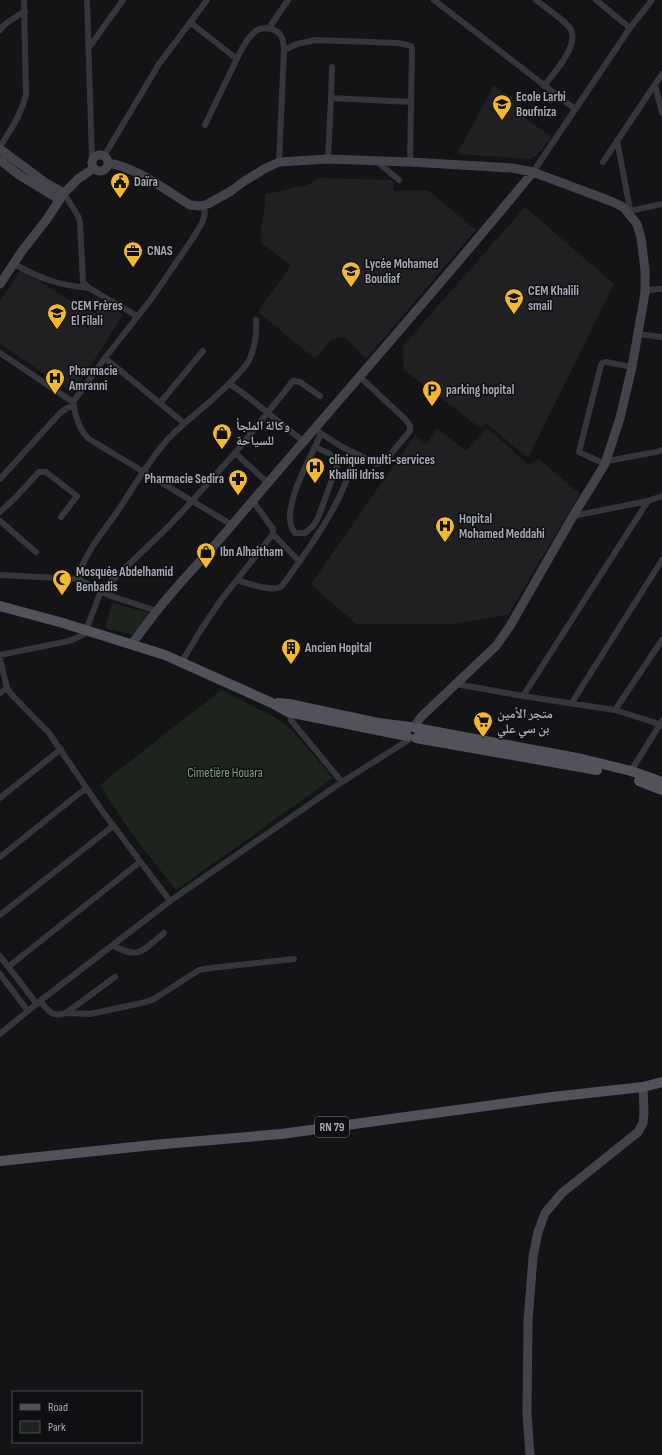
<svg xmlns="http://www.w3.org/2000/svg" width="662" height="1455" font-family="'Sofia Sans Condensed','Noto Naskh Arabic',sans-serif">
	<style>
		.built { fill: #202023 }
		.green { fill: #1c241d }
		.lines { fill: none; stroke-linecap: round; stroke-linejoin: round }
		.street { stroke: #35363b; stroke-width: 6 }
		.secondary { stroke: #43444b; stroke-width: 9 }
		.primary { stroke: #51525a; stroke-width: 10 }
		.labels { text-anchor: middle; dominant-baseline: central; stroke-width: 3; stroke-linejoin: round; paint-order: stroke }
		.shield { fill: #0f0f11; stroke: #787c84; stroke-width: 1 }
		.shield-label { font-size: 12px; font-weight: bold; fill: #a5aab6 }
		.poi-label { font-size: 13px; font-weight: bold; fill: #a5aab6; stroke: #0f0f11; text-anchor: start }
		.park-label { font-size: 13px; fill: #7ca180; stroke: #0f0f11 }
	</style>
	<rect width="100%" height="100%" fill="#141416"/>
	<path class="built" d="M494,85L526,108L522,116L552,137L538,154L531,159L457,154Z
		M321,178L393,180L394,191L428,190L476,230L366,359L345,337L332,339L315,359L258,312L291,265L260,242L266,194L307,185Z
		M525,207L614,284L528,458L487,424L480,428L404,370L402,347Z
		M21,269L86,311L96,297L123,315L73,393L0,344V301Z
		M437,428L466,451L486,428L506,444L528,465L539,459L580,494L508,615L452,624H356L311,584L415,435L426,444Z"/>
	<path class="green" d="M112,603L153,614L137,636L105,628Z
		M221,690L276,718L293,731L333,778L176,890L129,830L100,785Z"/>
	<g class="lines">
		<path class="street" d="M87,0L92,160
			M434,0L575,109
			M536,0C545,7 564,20 570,28C581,44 553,74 544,86
			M596,0L630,28
			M191,23L237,59
			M269,28L288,0
			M0,30L5,24L25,11
			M90,46L123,0
			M284,50L297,44L315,40L398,43L411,46L412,49L410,162
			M655,85L662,113
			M331,98L332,67
			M205,125C213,108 222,90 230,73C237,59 244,40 256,31C261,27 268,28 274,30C283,34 283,40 284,50L279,162
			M617,140L631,215
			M0,147C11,129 21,115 26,95L24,0
			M104,156L159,64L207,0
			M328,159L331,98L411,102
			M376,161L399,180
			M603,162L662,74
			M533,172L630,28L652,0
			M64,193L78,216L80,222L83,282L89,288L137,316
			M204,206L205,213L202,223L193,238L152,298L105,358L73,402C75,415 79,430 89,439L232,525
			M630,211L662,204
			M14,264C42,279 57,285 89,288
			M645,290L662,289
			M637,334L662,337
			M0,353L73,402
			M105,358L184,423
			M230,384L248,397L303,441
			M160,403L203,351
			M319,432L342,447L377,464L385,461L410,431V426L405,419L359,376
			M315,447C324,451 337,455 337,466L318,518L313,526L305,533H295C277,513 312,455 321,434
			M235,453L267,482
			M607,461L656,452L662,450
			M605,464L579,452L601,365L602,363L606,362L632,367
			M0,479L60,413L67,408L74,406
			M0,512L15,498L39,472H46L77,496L61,517
			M573,516L648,501L662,496
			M0,521L36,552
			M273,534L299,561
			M0,575L78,579L111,596L157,611
			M78,579C85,550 105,531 121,506C136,483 150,459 168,439C190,416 217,399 237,375C242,370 248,365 250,358C255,346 257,332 256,320
			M237,580C247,583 273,593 282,586C311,545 343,504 355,454
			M0,655L69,641L83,635L86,630L101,591L168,527L192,501L235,453L293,381L300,382L320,396
			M0,658L7,688L12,695L49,733L100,808L170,901
			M181,663L202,628L221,600L273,534V529L252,500
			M456,684L523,696L615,710L653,722L662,726
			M0,693L7,688
			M523,696L648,501
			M571,704L662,560
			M289,710L291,720L294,724L342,782
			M615,710L662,640
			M631,771L662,721
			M0,798L61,749
			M0,857L86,788
			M0,915L113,826
			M114,946C140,960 143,950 164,933
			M0,956L37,1004
			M8,967L140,862
			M0,974L28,1011
			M40,1001C49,1011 52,1018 66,1013L115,977
			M66,1013L90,1014L146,1002L154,999L199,970L211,968L294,959
			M0,1034L40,1001L170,901L342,782L410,739"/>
		<path class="secondary" d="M0,149L46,183L64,193
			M92 163a8 8 0 1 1 16 0a8 8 0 1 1-16 0Z
			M0,160L19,175L60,200
			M108,163C136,167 165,190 190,205L200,206L208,204L231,191L243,182L264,169L279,162L328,159L410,162L512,168L533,172L613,202L623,207L637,224L641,238L645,270V293L632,367L620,418L605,464L573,516L510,626L496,646L421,717L414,727
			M0,284L22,251L47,219L64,193L78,179L94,168
			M132,644C140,633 148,622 156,612C180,581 208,554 232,525C332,407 435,292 533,172
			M530,1455L527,1414L528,1321L533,1257L538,1232L545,1213L562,1193L638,1132L643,1123L644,1113L643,1087"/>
		<path class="primary" d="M0,606L63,623L165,655L272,703L288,712L407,736
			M278,703L289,704L378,723L410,727
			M416,728L582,759L631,771L662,782
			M416,738L597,770
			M639,781L662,790
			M0,1161L153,1145L281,1134L552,1097L643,1087L662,1082"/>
	</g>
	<defs>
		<g id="school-pin" transform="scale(1)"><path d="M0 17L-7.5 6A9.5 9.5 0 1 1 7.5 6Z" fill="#f2b82f" stroke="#0f0f11"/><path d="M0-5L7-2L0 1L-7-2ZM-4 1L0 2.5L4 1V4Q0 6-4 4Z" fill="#111"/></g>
		<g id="civic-pin" transform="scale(1)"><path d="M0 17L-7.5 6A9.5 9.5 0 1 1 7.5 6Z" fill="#f2b82f" stroke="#0f0f11"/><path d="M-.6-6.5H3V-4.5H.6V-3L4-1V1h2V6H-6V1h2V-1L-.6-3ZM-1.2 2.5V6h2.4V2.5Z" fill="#111"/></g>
		<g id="office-pin" transform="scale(1)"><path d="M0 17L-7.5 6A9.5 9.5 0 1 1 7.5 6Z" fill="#f2b82f" stroke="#0f0f11"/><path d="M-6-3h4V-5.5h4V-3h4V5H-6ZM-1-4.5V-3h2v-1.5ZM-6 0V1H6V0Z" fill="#111"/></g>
		<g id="hospital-pin" transform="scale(1)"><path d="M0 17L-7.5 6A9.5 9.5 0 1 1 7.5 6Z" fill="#f2b82f" stroke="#0f0f11"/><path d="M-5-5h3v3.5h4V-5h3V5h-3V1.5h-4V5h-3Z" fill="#111"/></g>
		<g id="parking-pin" transform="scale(1)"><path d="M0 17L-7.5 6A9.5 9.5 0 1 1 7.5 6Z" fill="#f2b82f" stroke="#0f0f11"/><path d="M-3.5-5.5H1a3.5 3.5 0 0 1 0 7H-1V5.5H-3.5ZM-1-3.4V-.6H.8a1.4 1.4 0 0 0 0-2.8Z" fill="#111"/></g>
		<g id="shop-pin" transform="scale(1)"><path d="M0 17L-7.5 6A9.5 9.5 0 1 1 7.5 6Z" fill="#f2b82f" stroke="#0f0f11"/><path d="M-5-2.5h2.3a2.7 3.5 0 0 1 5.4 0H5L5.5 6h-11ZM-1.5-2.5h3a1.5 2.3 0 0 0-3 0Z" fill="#111"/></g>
		<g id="pharmacy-pin" transform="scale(1)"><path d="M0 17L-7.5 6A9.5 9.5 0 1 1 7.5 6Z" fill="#f2b82f" stroke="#0f0f11"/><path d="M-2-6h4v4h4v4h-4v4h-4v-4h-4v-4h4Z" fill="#111"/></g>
		<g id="mosque-pin" transform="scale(1)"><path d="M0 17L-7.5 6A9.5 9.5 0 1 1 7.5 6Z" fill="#f2b82f" stroke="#0f0f11"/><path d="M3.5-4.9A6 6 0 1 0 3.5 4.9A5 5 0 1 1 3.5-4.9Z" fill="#111"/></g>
		<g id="building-pin" transform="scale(1)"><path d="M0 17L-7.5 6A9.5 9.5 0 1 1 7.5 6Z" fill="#f2b82f" stroke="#0f0f11"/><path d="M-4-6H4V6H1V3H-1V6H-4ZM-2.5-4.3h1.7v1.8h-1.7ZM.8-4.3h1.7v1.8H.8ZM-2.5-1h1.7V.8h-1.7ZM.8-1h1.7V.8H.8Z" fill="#111"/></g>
		<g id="supermarket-pin" transform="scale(1)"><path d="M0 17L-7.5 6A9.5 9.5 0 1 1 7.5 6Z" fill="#f2b82f" stroke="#0f0f11"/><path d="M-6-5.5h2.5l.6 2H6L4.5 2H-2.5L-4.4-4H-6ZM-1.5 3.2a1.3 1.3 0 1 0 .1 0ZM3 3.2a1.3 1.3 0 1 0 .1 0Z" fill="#111"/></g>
	</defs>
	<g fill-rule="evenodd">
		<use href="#school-pin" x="502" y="104"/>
		<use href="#civic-pin" x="120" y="182"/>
		<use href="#office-pin" x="133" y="251"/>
		<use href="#school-pin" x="351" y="271"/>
		<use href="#school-pin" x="514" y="298"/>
		<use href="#school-pin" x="57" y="313"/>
		<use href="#hospital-pin" x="55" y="378"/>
		<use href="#parking-pin" x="432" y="390"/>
		<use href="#shop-pin" x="222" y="433"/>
		<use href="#hospital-pin" x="315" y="467"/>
		<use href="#pharmacy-pin" x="238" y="479"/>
		<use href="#hospital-pin" x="445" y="526"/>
		<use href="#shop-pin" x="206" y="552"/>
		<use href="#mosque-pin" x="62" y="579"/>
		<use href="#building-pin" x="291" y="648"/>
		<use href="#supermarket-pin" x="483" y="721"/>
	</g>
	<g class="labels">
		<rect class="shield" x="315" y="1117" width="34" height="20" rx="3"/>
		<g class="shield-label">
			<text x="332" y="1127">RN 79</text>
		</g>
		<g class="poi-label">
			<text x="516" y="97">Ecole Larbi<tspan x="516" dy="15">Boufniza</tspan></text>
			<text x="134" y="182">Daïra</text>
			<text x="147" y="251">CNAS</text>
			<text x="365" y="264">Lycée Mohamed<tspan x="365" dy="15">Boudiaf</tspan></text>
			<text x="528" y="291">CEM Khalili<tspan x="528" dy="15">smail</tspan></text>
			<text x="71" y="306">CEM Frères<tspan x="71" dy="15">El Filali</tspan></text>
			<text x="69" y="371">Pharmacie<tspan x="69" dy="15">Amranni</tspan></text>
			<text x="446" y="390">parking hopital</text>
			<text x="236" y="426">وكالة الملجأ<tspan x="236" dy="15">للسياحة</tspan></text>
			<text x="329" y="460">clinique multi-services<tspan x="329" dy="15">Khalili Idriss</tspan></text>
			<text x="224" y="479" text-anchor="end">Pharmacie Sedira</text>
			<text x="459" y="519">Hopital<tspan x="459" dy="15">Mohamed Meddahi</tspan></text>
			<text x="220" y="552">Ibn Alhaitham</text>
			<text x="76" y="572">Mosquée Abdelhamid<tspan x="76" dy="15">Benbadis</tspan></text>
			<text x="305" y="648">Ancien Hopital</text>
			<text x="497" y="714">متجر الأمين<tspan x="497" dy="15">بن سي علي</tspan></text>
		</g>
		<g class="park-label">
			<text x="225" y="773">Cimetière Houara</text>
		</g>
	</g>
	<rect x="12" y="1391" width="130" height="52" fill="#0f0f11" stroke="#4b4d53"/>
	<rect x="20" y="1404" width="20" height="6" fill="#51525a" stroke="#4b4d53"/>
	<text x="48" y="1411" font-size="12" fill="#a5aab6">Road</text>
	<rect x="20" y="1421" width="20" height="12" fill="#1c241d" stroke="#4b4d53"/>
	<text x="48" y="1431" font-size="12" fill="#a5aab6">Park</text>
</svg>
